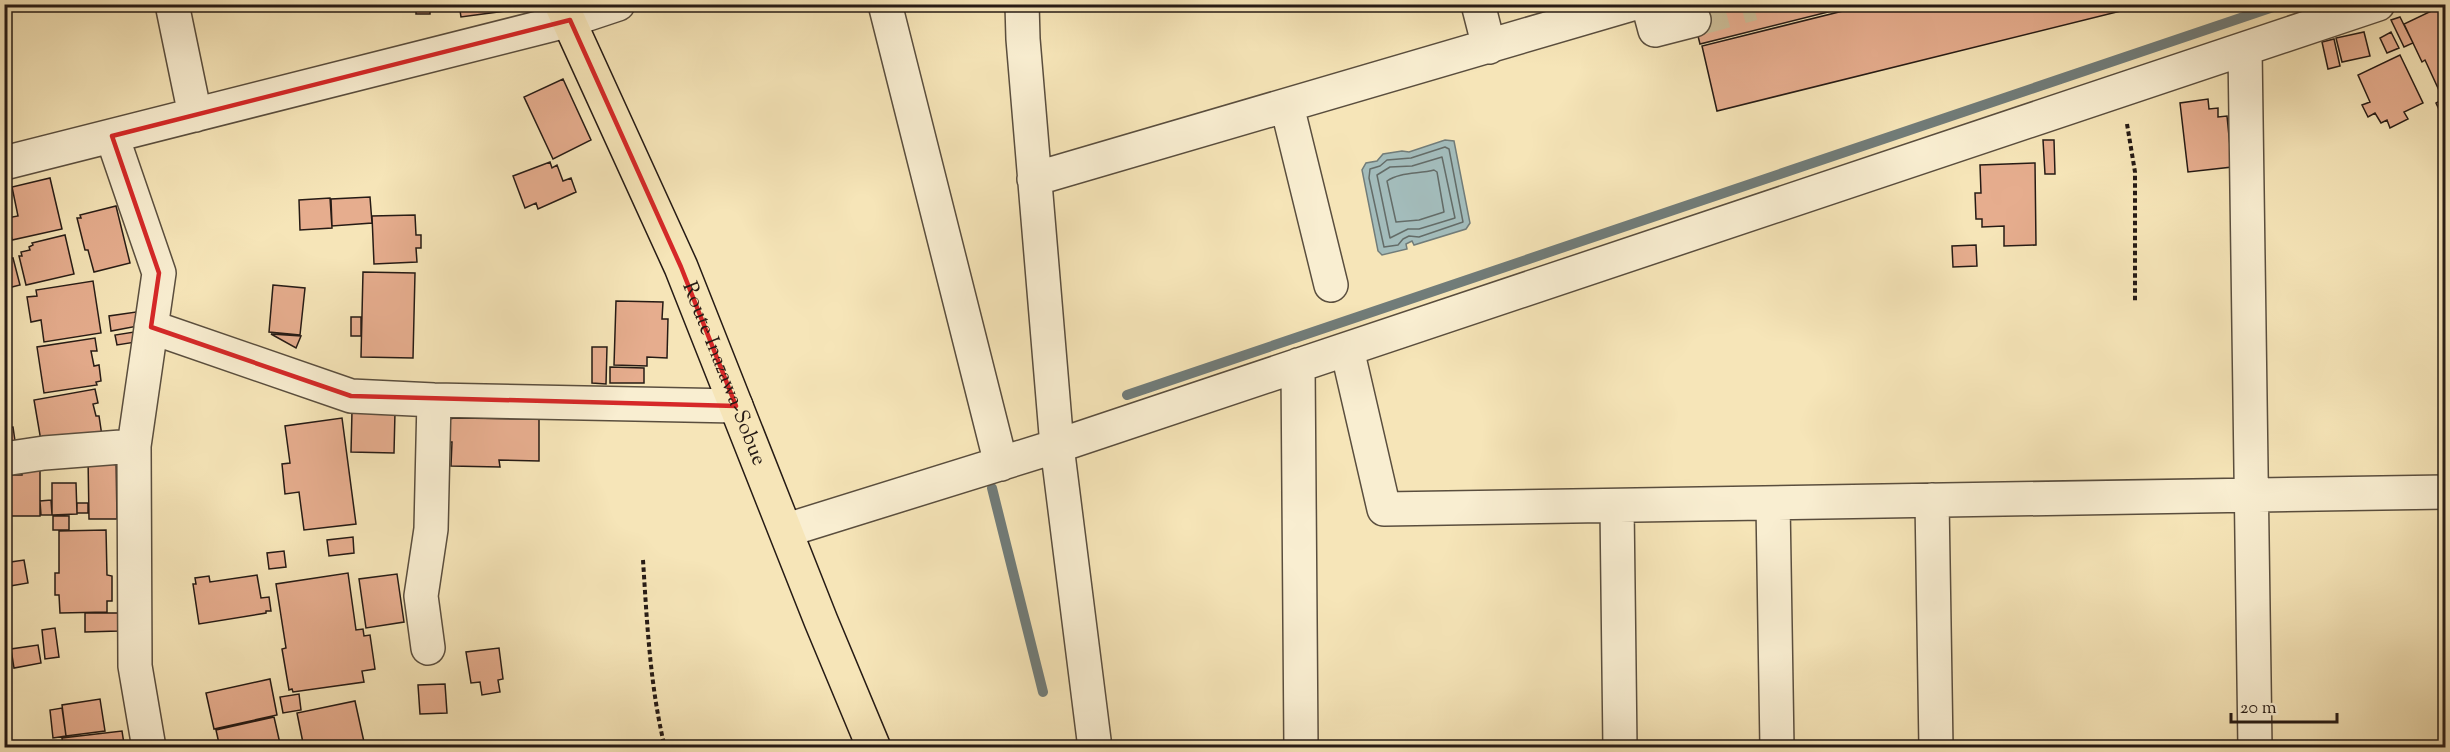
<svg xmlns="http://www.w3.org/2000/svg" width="2450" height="752" font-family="'Sorts Mill Goudy',serif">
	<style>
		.water { fill: #a3bcbb; stroke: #717c79; stroke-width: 1.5 }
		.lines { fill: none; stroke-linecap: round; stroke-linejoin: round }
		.shore { stroke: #646c68; stroke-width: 1.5 }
		.stream { stroke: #717c79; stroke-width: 10 }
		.building { fill: #e6ad8e; stroke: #261b15; stroke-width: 1.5 }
		.minor-tunnel { stroke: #ccbd97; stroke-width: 33; stroke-dasharray: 33 16; stroke-linecap: butt }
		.minor-casing { stroke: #5a4e3e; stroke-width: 36 }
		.major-casing { stroke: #261b15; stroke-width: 36 }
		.path { stroke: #261b15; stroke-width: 4; stroke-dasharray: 4.5 3; stroke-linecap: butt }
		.minor { stroke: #f9eed1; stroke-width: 33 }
		.major { stroke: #f6e5b8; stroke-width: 33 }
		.marked { fill: none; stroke: #d62828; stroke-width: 4.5; stroke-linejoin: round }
		.labels { text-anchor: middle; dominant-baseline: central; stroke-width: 6; stroke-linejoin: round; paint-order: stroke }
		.street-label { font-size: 21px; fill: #261b15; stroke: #f9eed1 }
	</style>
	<rect width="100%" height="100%" fill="#f6e5b8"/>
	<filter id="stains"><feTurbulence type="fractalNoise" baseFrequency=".00333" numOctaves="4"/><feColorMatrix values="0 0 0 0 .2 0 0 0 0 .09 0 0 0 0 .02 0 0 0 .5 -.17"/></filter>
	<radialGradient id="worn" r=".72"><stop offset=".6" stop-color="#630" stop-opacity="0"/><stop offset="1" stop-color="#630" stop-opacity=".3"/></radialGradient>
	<path class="water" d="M1445,140L1454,141L1470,223L1466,229L1414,245L1412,241L1406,244L1407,249L1382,255L1378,251L1362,170L1366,163L1377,161L1383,154L1402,151L1409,152Z"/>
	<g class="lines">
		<path class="shore" d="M1445,147L1449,149L1463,222L1419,237L1409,236L1403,239L1398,245L1384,247L1369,178L1370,169L1380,166L1387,160L1411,158Z
			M1442,157L1455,218L1419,229H1408L1390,238L1377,175L1390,167L1412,166Z
			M1434,170L1437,172L1444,212L1419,220L1396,222L1387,181C1399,172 1419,174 1434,170Z"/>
		<path class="stream" d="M1127,395L2282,4
			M992,488L1043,692"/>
	</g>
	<path class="building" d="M416,4H430V14H416Z
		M459,4H504L505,11L461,17Z
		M1690,4H1860L1700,44Z
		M1871,4H2149L1717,111L1702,46Z
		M2446,4V116L2443,118L2436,103L2443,99L2425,60L2422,62L2404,24Z
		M2400,17L2413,43L2404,47L2391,20Z
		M2364,32L2370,56L2342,62L2336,38Z
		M2391,32L2399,48L2387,53L2380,38Z
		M2334,39L2340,66L2328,69L2322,42Z
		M2400,55L2423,103L2404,112L2408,119L2390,128L2387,120L2381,123L2375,113L2368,117L2362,105L2370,102L2358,75Z
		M563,79L591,140L553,159L524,97Z
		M2208,99L2209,109L2218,108V117L2227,116L2232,167L2188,172L2180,103Z
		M2043,140H2054L2055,174H2045Z
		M550,162L552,168L557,165L563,181L571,178L576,192L538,209L536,203L525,208L513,176Z
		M2035,163L2036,245L2004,246V226L1982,227V219H1976L1975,193H1981L1980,165Z
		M50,178L62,229L12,240L7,218L18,216L12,187Z
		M370,197L372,223L332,226L331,199Z
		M330,198L332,228L300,230L299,200Z
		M116,206L130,263L94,272L88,250H85L77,218H81L80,215Z
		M415,215L416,235H421V248H416L417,262L374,264L372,216Z
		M65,235L74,274L26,285L19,256H22L21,252L30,250L29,247L33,245L32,243Z
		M1976,245L1977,266L1953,267L1952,246Z
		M13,258L20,285L4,289V260Z
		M363,272L415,273L413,358L361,357Z
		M93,281L101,333L44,342L41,320L31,322L27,297L37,296L36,290Z
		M273,285L305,288L300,335L269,332Z
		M616,301L663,302L662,319H668L667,358L647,357V366L614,365Z
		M136,312L138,326L111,331L109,316Z
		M351,317H361V336H351Z
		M134,332L136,342L117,345L115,335Z
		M271,334L301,336L296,348Z
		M95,338L97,351H91L94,366L99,365L101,381L96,382L97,385L44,393L37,347Z
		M592,347H607L606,384L592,383Z
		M610,367L644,368V383H610Z
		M95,389L98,403L93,404L96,416H99L102,436L42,447L34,400Z
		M352,411L395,412L394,453L351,452Z
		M342,418L356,524L304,530L299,492L285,494L282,464L290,463L285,426Z
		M456,418L539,419V461L499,460L500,467L451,466L452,442H447V419Z
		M13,427L16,448L4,450V428Z
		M116,456L117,519H89L88,457Z
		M22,470H40V516H4V475H22Z
		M52,483H76L77,514L52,515Z
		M51,500L52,515H41L40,501Z
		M77,503H88V513H77Z
		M53,516H69V530H53Z
		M106,530L107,575L112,576V601H107V612L60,613L59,595H55V573H59V531Z
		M353,537L354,553L329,556L327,540Z
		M284,551L286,567L269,569L267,553Z
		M24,560L28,583L4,587V563Z
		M348,573L356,630L363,629L364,636L370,635L375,669L362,671L364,682L293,692L292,689L289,690L282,649L286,648L276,584Z
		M397,574L404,622L366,628L359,579Z
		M257,575L261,598L269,597L271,611H266V613L199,624L193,584H196L195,578L209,576L210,582Z
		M85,613H119V631L85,632Z
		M55,628L59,657L45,659L42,630Z
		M38,645L41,663L14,668L11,649Z
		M499,648L503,679L498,680L500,692L482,695L480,682L471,683L466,652Z
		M270,679L277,715L214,729L206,693Z
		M445,684L447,713L420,714L418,685Z
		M299,694L301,710L283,713L280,697Z
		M100,699L105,731L66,736L62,705Z
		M355,701L364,742L338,748H304L297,713Z
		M62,708L66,736L53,738L50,710Z
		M274,717L281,748H220L216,730Z
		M122,731L124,744L119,745V748H63L62,738Z"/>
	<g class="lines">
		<path class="minor-tunnel" d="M1694,20L1753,4"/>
		<g class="minor-casing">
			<path id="minor" d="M172,4L195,115
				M885,4L1001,464
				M1022,4L1023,39L1057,446L1095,748
				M1478,4L1489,47
				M1648,4L1655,30L1694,20
				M2245,49L2255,748
				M1287,106L1331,285
				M112,136L159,273L134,446L135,666L149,748
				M4,163L570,20L618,4
				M1034,179L1632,4
				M151,327L351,396L434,400L736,406
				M1347,349L1384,509L2446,492
				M1298,365L1301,748
				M4,459L44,453L134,446
				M1932,500L1936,748
				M1773,503L1777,748
				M1617,506L1620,748
				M787,530L1057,446L2378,4
				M428,648L421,596L431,529L434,400"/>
		</g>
		<g class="major-casing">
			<g id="major">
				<path id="s1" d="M561,4L681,267L821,621L874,748"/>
			</g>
		</g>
		<path class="path" d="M2127,124L2135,172V303
			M643,560C647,622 650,687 665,748"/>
		<use href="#minor" class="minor"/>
		<use href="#major" class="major"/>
	</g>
	<path class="marked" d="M570,20L681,267L736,406L351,396L151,327L159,273L112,136Z"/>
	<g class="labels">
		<g class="street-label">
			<text stroke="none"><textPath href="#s1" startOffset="404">Route Inazawa-Sobue</textPath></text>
		</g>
	</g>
	<rect width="2450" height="752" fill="none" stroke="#f6e5b8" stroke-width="24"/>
	<rect x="6" y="6" width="2438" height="740" fill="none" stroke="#261b15" stroke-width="3"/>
	<rect x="12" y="12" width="2426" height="728" fill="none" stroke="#261b15" stroke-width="1.5"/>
	<path d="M2231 713v9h106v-9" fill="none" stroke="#261b15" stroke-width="3"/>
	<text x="2240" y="713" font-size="18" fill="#261b15" stroke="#f9eed1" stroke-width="4.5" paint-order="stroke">20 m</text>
	<rect width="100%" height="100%" filter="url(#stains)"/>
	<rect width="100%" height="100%" fill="url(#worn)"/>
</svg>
